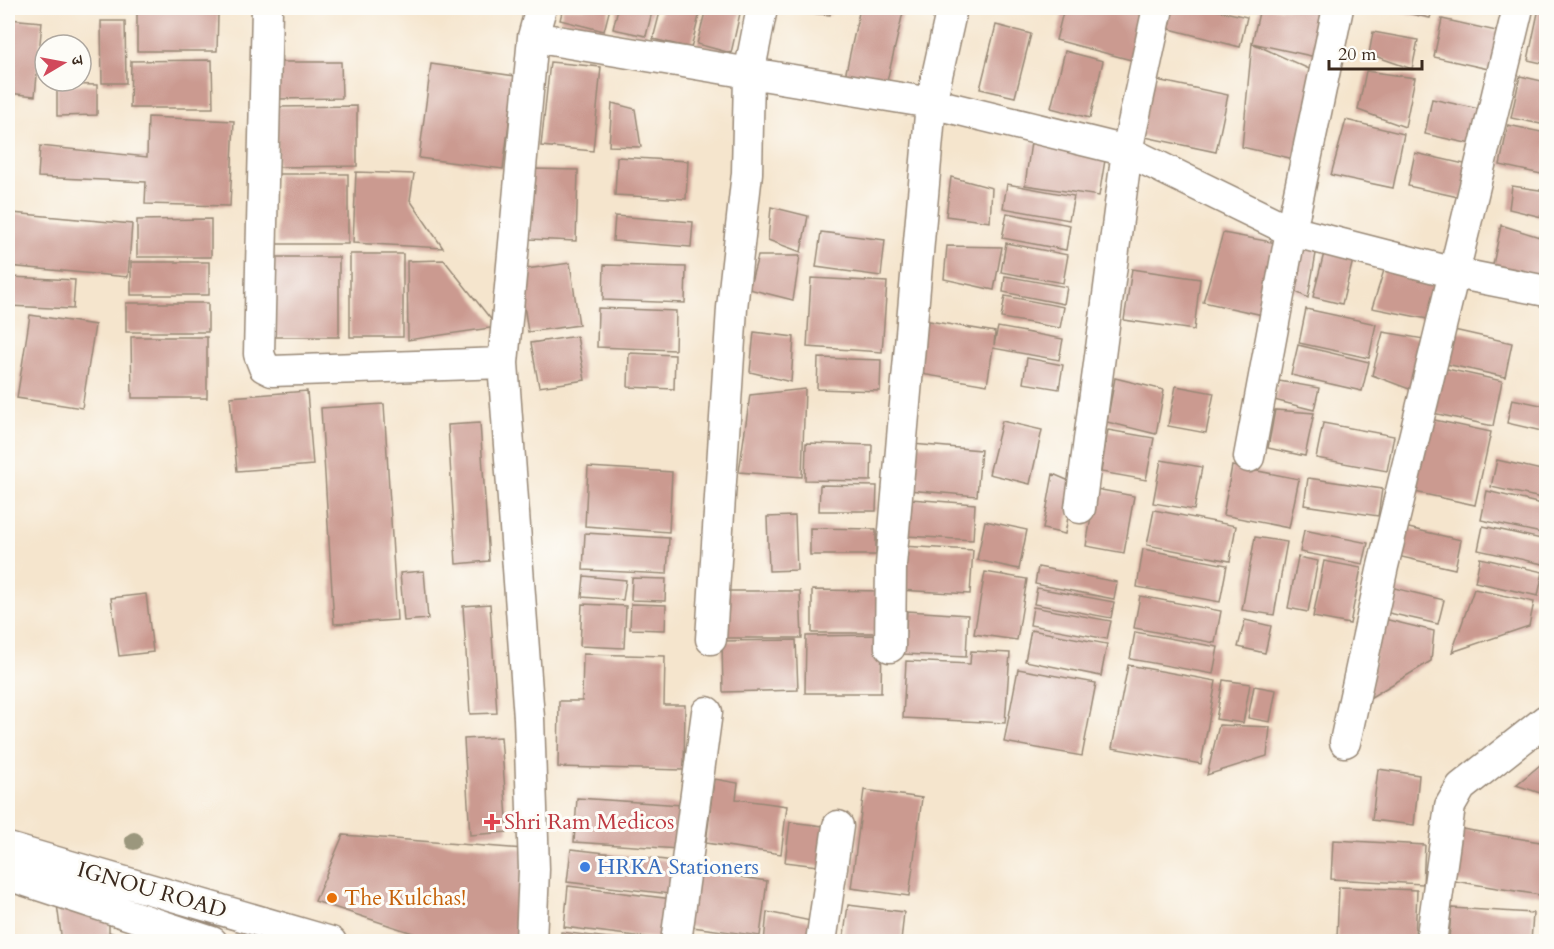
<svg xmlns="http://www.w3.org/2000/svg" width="1554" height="949" font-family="Cardo,'Noto Serif Devanagari',serif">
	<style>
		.building { fill: #cb9a90 }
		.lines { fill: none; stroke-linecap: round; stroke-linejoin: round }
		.minor-casing { stroke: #988876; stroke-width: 33 }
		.minor { stroke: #fff; stroke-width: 30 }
		.tree { fill: #9b977d }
		.health-dot { fill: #e0444e; stroke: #fdfcf7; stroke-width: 2 }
		.shop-dot { fill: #3f7fe0; stroke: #fdfcf7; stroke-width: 2 }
		.food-dot { fill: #e8710a; stroke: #fdfcf7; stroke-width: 2 }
		.labels { text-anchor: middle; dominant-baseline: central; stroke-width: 6; stroke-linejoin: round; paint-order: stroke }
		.health-label { font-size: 22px; fill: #be3a42; stroke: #fdfcf7; text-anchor: start }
		.shop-label { font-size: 22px; fill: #366cbe; stroke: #fdfcf7; text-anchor: start }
		.street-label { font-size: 22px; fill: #3b2a1e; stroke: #fdfcf7 }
		.food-label { font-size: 22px; fill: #c56008; stroke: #fdfcf7; text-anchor: start }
	</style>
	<rect width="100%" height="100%" fill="#fdfcf7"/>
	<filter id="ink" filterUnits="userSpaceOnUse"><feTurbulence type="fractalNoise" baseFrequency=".0167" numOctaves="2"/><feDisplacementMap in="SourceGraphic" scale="12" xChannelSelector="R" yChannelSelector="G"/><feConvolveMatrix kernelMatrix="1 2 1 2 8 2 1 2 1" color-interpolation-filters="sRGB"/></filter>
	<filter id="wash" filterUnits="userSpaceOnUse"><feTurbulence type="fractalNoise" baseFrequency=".008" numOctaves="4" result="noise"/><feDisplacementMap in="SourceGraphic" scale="24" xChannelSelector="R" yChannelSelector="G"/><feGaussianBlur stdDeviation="1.35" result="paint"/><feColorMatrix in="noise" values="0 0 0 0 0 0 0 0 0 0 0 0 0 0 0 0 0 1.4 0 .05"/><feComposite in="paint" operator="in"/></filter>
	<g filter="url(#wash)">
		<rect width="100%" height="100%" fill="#f5e5cd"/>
		<g id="blocks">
			<path class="building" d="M137,8H213L218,14L217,51H137Z
				M563,8H610L604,31L560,20Z
				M618,8H653L646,36L613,29Z
				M661,8H701L691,48L653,39Z
				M706,8L741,9L731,53L697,44Z
				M793,8H831L830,15L792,11Z
				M860,8H904L885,90L844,81Z
				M1064,8H1152L1139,62L1056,40Z
				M1167,8H1207L1247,17L1240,47L1162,27Z
				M1260,8H1327L1316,57L1252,43Z
				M1539,8H1546V64L1528,60Z
				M1387,9V8H1433L1430,18Z
				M8,19L42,22L35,96L8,93Z
				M1442,19L1501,32L1493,70L1434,57Z
				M101,21H125L126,83H102Z
				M996,25L1031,34L1015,97L980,89Z
				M1373,32L1418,40L1412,69L1369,54Z
				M1252,43L1320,74L1294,159L1242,147Z
				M1065,51L1103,61L1090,118L1051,108Z
				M212,60L213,108H130L131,61Z
				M276,62H341L342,98L276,99Z
				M550,62L601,67L593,151L541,146Z
				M431,64L515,76L503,169L419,158Z
				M1366,71L1415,78L1405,127L1358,110Z
				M1520,76L1546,82V125L1511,118Z
				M1152,79L1228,95L1216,152L1140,136Z
				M57,84L97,85V115L57,116Z
				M1432,99L1484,110L1476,145L1425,134Z
				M612,103L635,109L641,147L609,146Z
				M357,106V166L277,167V107Z
				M148,117L234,121L230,206L145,204L146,182L38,177L40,146L147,157Z
				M1346,120L1404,134L1393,188L1331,175Z
				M1508,125L1546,133V175L1500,165Z
				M1031,142L1106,154L1099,196L1025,185Z
				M1415,153L1469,165L1463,198L1408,186Z
				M617,157L688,161L686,199L615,195Z
				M531,169L578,170L576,241L529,239Z
				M356,172L414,174L410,200L443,248L353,243Z
				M277,174H348V244H277Z
				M951,177L992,188L990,222L946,216Z
				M1007,184L1074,196L1069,220L1003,208Z
				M1512,186L1546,191V218L1509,209Z
				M771,207L808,216L801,252L768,240Z
				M12,213L132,224L128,277L8,266Z
				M1007,213L1070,225L1066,250L1002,238Z
				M615,216L693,222L691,247L613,241Z
				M211,219V257H137V220Z
				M1501,225L1546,239V282L1492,270Z
				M821,232L885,240L881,276L816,267Z
				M1223,233L1277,243L1263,315L1203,302Z
				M1297,240L1317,248L1308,298L1292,290Z
				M1006,243L1068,255L1063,283L1001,272Z
				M1326,245L1355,252L1342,304L1313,297Z
				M947,246L1002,247L994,290L944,279Z
				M350,254H403V337H350Z
				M758,256H800L793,300L749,289Z
				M274,257H339V337H275Z
				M444,260L497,327L408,340L407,261Z
				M131,262H209V295H131Z
				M570,263L579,325L528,332L519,270Z
				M1386,264L1440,275L1438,321L1372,308Z
				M604,265L686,267L685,303L603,300Z
				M1132,269L1200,279L1194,330L1124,320Z
				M1005,276L1067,287L1064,304L1003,292Z
				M10,277L75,280L73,309L9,306Z
				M811,278L887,282L882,352L807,347Z
				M1005,296L1064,307L1060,328L1001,318Z
				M126,303H208V332H126Z
				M598,308L676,311L675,350L597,347Z
				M1306,309L1376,324L1369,358L1299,343Z
				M30,315L95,325L82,408L17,398Z
				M923,320L995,332L994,345L998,327L1063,339L1059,360L993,348L987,385L915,373Z
				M1445,328L1512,343L1505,377L1437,362Z
				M754,332L794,337L791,382L750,372Z
				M1383,332L1430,340L1420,393L1372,375Z
				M577,336L585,380L539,387L531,343Z
				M131,337H207V398H132Z
				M1298,345L1369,362L1362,391L1291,375Z
				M629,353L675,355L674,389L628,387Z
				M818,358L881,360L880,391L817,389Z
				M1027,358L1063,365L1059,389L1023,383Z
				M1438,367L1502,381L1493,426L1428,412Z
				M1115,378L1164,390L1156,434L1107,422Z
				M1279,381L1319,388L1314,410L1274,400Z
				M1176,386L1214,393L1206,433L1168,426Z
				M805,389L802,477L739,472L750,395Z
				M307,391L313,465L237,471L230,397Z
				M1512,399L1546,406V432L1507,423Z
				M384,404L397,620L334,624L321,408Z
				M1275,410L1314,413L1305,456L1268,448Z
				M1425,418L1491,432L1475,505L1410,491Z
				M1002,421L1042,430L1030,484L989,474Z
				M480,423L489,561L456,564L448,425Z
				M1323,423L1394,436L1387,471L1316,458Z
				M1108,430L1154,438L1146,480L1101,472Z
				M806,443L872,445L871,481L805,480Z
				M912,444L981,450L977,496L908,490Z
				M1161,460L1202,467L1194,510L1153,503Z
				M1497,460L1546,471V499L1491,487Z
				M1232,466L1299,479L1289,528L1223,515Z
				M588,467L672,472L669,532L585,526Z
				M1053,474L1074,483L1065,534L1043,529Z
				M1308,478L1382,489L1378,516L1304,505Z
				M820,485L877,486L876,511H819Z
				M1096,489L1134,496L1124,553L1086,546Z
				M1487,491L1546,505V534L1481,520Z
				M910,499L975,504L973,540L907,536Z
				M1154,510L1236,526L1230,561L1147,545Z
				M795,516L797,570L769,571L767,517Z
				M985,521L1027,530L1019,569L977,560Z
				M1400,526L1461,540L1455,569L1393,555Z
				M1483,526L1546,540L1543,564L1478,550Z
				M810,528L876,529V555H810Z
				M1304,530L1368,543L1363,564L1300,552Z
				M585,533L669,538L667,574L583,570Z
				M1255,537L1287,542L1274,615L1242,610Z
				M901,546L973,550L970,594L899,590Z
				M1143,549L1227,565L1220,602L1137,587Z
				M1298,557L1318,561L1308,612L1288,608Z
				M1480,558L1543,572L1538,596L1475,582Z
				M1324,561L1361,568L1350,624L1313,617Z
				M1038,567L1117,582L1114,599L1035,584Z
				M424,571L428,619L404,621L400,573Z
				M985,572L1027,579L1017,640L974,634Z
				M584,576L626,580L623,600L582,597Z
				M632,578L666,579L665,601L631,600Z
				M1386,586L1444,600L1438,624L1380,611Z
				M1037,588L1114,602L1111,618L1034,604Z
				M1474,589L1534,602L1529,626L1452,652Z
				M812,590L885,591L886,633H812Z
				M719,591H800L802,638H718Z
				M146,594L153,652L119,656L111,598Z
				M1140,596L1221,611L1215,643L1134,628Z
				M490,604L497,713L470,714L463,606Z
				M582,604L626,606L624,648L580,646Z
				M631,604L666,605L665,630L630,629Z
				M1033,607L1111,621L1107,639L1030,625Z
				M907,611L968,615L966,657L904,654Z
				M1380,618L1434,631L1431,661L1368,699Z
				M1245,620L1271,626L1265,653L1238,647Z
				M1031,630L1107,644L1101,676L1025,661Z
				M1135,632L1218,647L1213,674L1130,659Z
				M882,635L881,693H805L806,636Z
				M796,640L798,690L723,692L722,641Z
				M971,651L1010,653L1005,723L903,718L906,661L970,664Z
				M583,654L665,656L664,705H685L684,770L558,767L559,701H582Z
				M1128,665L1216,681L1201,764L1112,748Z
				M1018,669L1096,683L1082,756L1004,742Z
				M1223,680L1250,684L1243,723L1216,719Z
				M1254,686L1276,690L1270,722L1248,718Z
				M1219,725L1270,727L1267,756L1207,775Z
				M501,737L508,832L470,835L464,739Z
				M1546,760V795L1516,785Z
				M1378,769L1419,775L1414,825L1372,820Z
				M714,779L738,783L736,799L787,806L781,854L706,843Z
				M864,790L922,798L909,896L851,888Z
				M577,798L682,805L679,849L574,842Z
				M790,822L831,827L826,867L785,862Z
				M1462,829L1546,843V896L1454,881Z
				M343,835L524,849L521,942H440L315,901Z
				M1333,840L1425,845L1423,884L1331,879Z
				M571,849L674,861L670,894L567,882Z
				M692,870L767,881L760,936L685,926Z
				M568,886L672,899L667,940L564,927Z
				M1339,887L1417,890L1415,941L1337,938Z
				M57,904L109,922V932L136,942H62Z
				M848,905L904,912L901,942H843Z
				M1451,908L1533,913L1531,942H1449Z
				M767,912L811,921L808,942H764Z
				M561,932L623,940V942H560Z"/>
		</g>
	</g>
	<g filter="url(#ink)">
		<use href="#blocks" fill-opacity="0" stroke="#988876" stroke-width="1.5"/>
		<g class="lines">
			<g class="minor-casing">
				<path id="minor" d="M267,8L259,354L264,367L272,371L503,363
					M533,37L931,103L1127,151L1291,231L1455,273L1546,291
					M1249,457L1291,231L1338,8
					M1080,508L1127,151L1158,8
					M711,639L732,308L747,173L749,74L762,8
					M890,647L891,565L931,103L952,8
					M1345,742L1383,566L1518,8
					M8,848L331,942
					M8,875L212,942
					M531,942L534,869L529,718L503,363L533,37L541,8
					M676,942L707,712
					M821,942L838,826
					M1431,942L1450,806L1461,787L1546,720"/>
			</g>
			<use href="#minor" class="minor"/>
		</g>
		<circle class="tree" cx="134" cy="841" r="9"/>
	</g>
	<path class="health-dot" d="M489 813h6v6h6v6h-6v6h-6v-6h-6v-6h6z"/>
	<circle class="shop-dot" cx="585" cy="867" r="6"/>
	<circle class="food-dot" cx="332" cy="898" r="6"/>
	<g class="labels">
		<g class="health-label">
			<text x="504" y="822">Shri Ram Medicos</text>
		</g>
		<g class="shop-label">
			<text x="597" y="867">HRKA Stationers</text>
		</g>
		<g class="street-label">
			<text transform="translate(152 890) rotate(16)">IGNOU ROAD</text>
		</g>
		<g class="food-label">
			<text x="344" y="898">The Kulchas!</text>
		</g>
	</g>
	<rect width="1554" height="949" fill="none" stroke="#fdfcf7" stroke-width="30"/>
	<g transform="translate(63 63) rotate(80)"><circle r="28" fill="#fdfcf7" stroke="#afa8a0" stroke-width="1.5"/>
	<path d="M0-4.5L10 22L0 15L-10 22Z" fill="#d1495b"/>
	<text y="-9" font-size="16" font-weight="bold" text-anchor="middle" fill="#3b2a1e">उ</text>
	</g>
	<path d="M1329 60v9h93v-9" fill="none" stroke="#3b2a1e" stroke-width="3"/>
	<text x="1338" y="60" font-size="18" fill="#3b2a1e" stroke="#fdfcf7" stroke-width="4.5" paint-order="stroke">20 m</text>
</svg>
